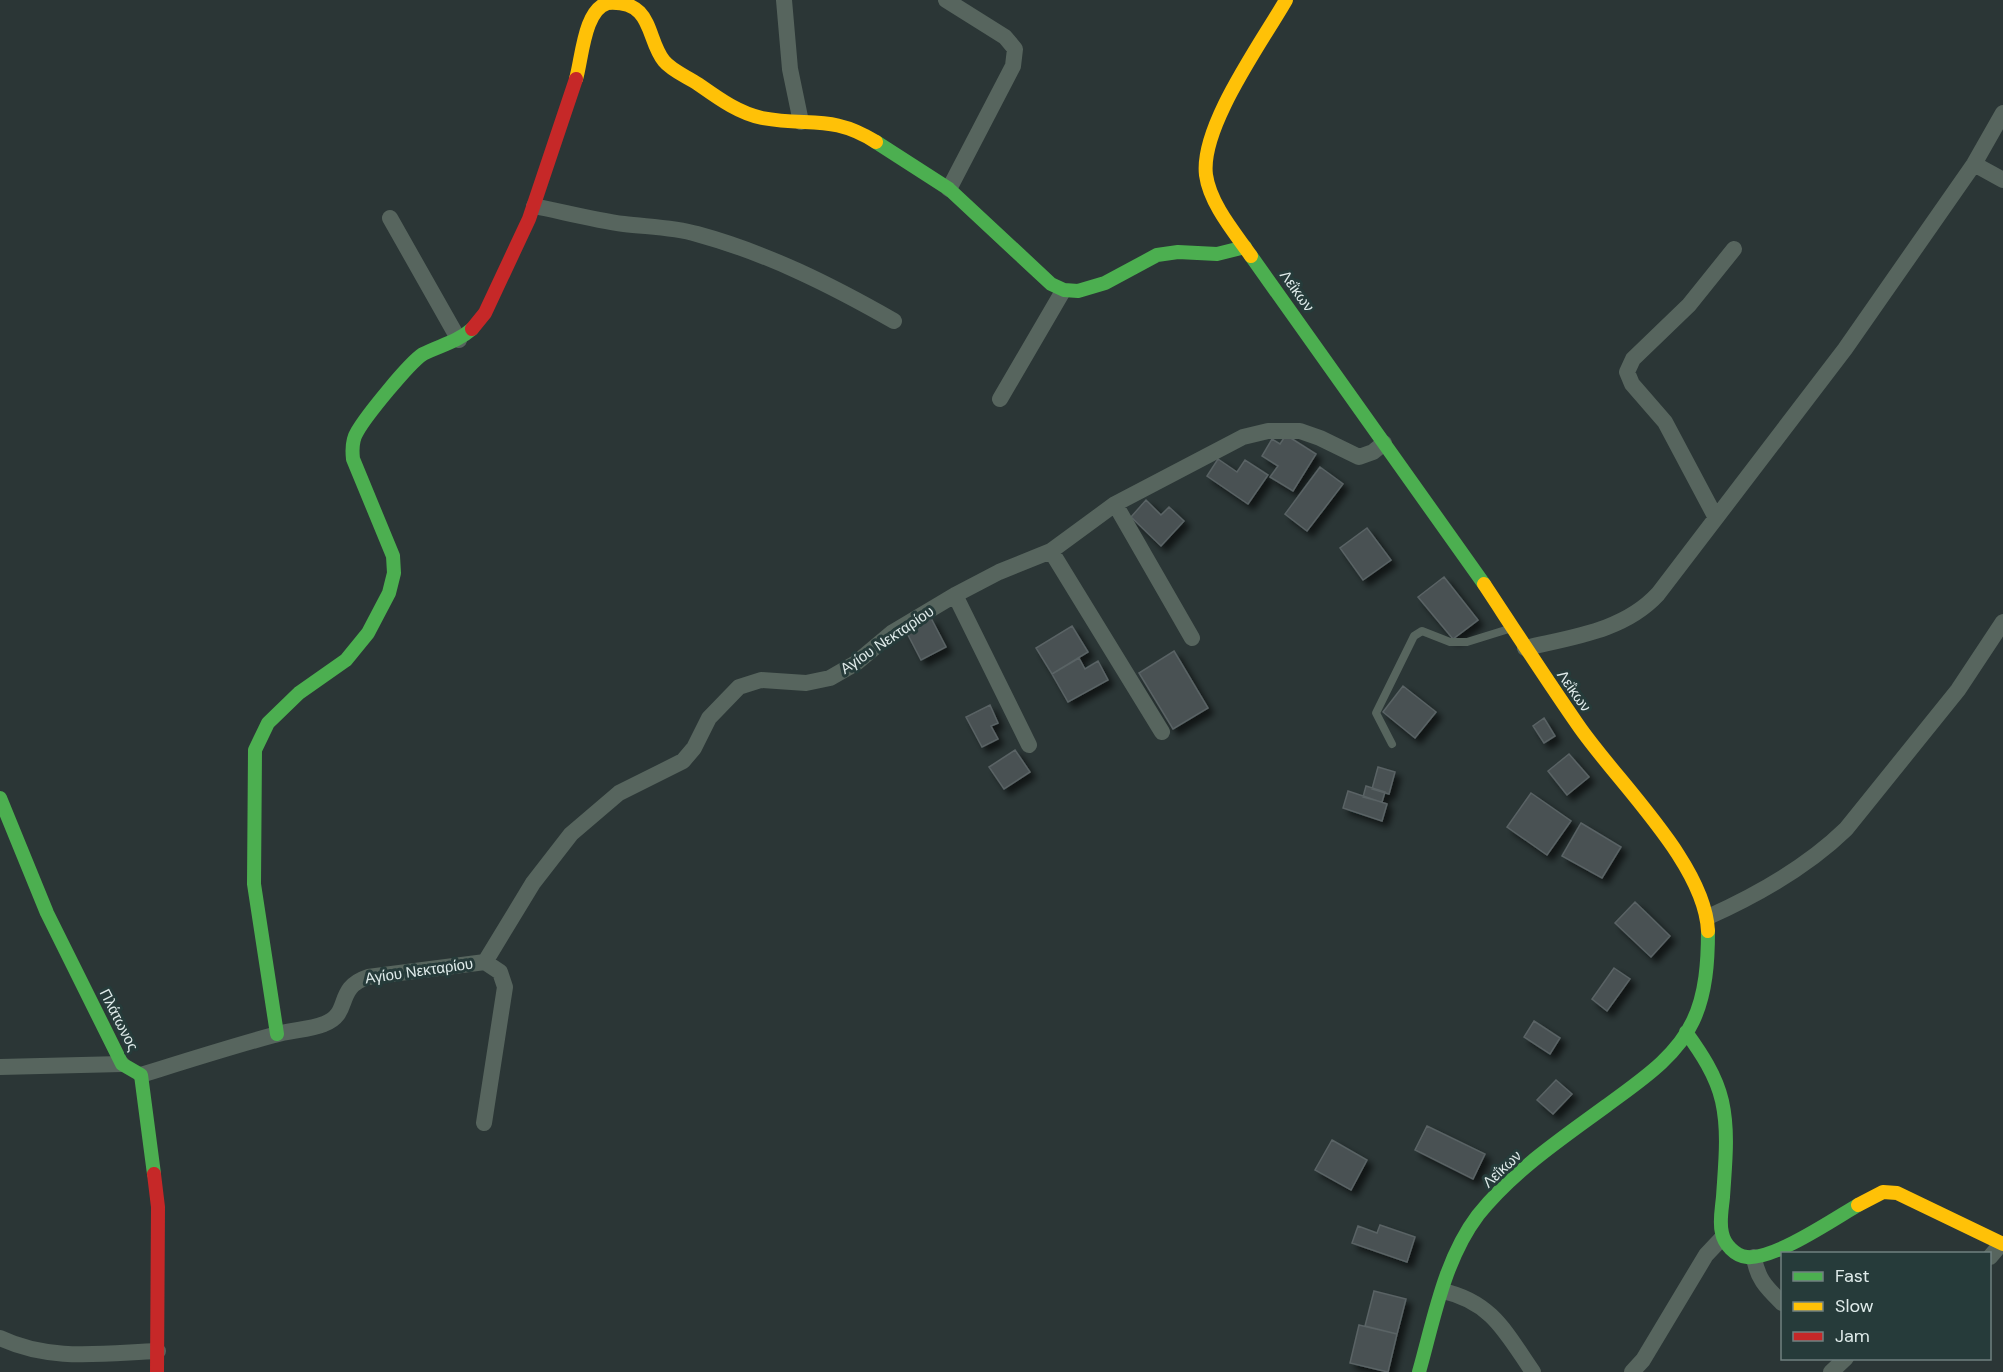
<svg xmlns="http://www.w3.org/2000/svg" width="2003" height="1372" font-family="'DM Sans',sans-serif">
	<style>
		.building { fill: #495153; stroke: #5a6365; stroke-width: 1.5; filter: url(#shadow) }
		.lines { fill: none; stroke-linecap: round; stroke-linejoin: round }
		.lane { stroke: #57655e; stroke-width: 8 }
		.street { stroke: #57655e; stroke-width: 16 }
		.fast { stroke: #4caf50; stroke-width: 14 }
		.slow { stroke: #ffc107; stroke-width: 14 }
		.jam { stroke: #c62828; stroke-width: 14 }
		.labels { text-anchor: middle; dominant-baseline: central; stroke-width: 6; stroke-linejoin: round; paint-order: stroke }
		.street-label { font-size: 15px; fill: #dfebea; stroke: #263b3a }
	</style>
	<defs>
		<filter id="shadow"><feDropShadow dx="5.5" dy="5.5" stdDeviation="3" flood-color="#0009"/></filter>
	</defs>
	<rect width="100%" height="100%" fill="#2b3636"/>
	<path class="building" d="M1286,435L1316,454L1293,491L1270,477L1278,466L1262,456L1272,439L1280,444Z
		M1218,459L1237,472L1245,460L1268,475L1248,504L1207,476Z
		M1320,467L1343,484L1307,531L1285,514Z
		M1146,500L1161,515L1169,507L1184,521L1161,546L1131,517Z
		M1367,528L1391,560L1363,580L1340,548Z
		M1444,577L1478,620L1453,639L1418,597Z
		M931,618L946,647L921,660L906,631Z
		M1072,626L1088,652L1052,674L1036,648Z
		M1174,651L1208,708L1173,729L1139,673Z
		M1079,658L1085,669L1098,661L1108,680L1068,702L1052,674Z
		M1403,686L1436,712L1415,738L1383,712Z
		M990,705L998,723L991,726L998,739L982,747L966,717Z
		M1544,718L1555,736L1544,743L1533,726Z
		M1015,750L1030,772L1004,789L989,767Z
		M1569,754L1589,777L1567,795L1548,771Z
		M1378,767L1395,772L1389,794L1372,789Z
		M1366,786L1385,792L1382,802L1363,797Z
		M1348,791L1387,804L1382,821L1343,808Z
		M1531,793L1571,821L1547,855L1507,827Z
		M1581,823L1621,847L1602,878L1562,856Z
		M1635,902L1670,936L1651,957L1615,923Z
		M1614,968L1630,979L1607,1011L1592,999Z
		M1534,1021L1560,1038L1550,1054L1524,1037Z
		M1556,1080L1572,1094L1553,1114L1537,1100Z
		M1427,1126L1485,1154L1473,1179L1415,1150Z
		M1332,1140L1367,1160L1351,1190L1315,1170Z
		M1380,1225L1415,1237L1407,1262L1352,1243L1358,1226L1377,1233Z
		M1374,1291L1406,1299L1397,1334L1365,1326Z
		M1359,1325L1397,1334L1388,1372L1350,1363Z"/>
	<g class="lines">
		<path class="lane" d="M1392,744L1376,713L1414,636L1422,631L1450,642H1467L1512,628"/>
		<path class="street" d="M784,0L790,69L801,122
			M946,0L1005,37L1015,49L1013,66L949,189
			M1974,164L2003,180
			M534,206C564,212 594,220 624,224C649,227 673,227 697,234C767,253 831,285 894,321
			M390,218L459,340
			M1000,399L1063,291
			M1115,504L1192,638
			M1716,518L1665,422L1632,384L1627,372L1633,359L1689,305L1734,249
			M1051,551L1162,732
			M955,595L1029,745
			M1525,648C1572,637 1624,631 1658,594L1845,349L1974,164L2003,113
			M1708,917C1757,895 1807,867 1846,829L1958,690L2003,622
			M0,1067L122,1064
			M141,1075C186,1061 230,1047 274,1035C290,1030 309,1030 324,1024C352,1014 334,988 368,977L485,962L533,883L571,834L619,793L683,761L694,748L709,718L739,687L761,680L806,683L830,678L856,663L893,632L955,595L999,572L1051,551L1115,504L1243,437L1268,431H1300L1320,438L1359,457L1373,452L1384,443
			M484,1123L505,987L500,972L485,962
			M1754,1257C1757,1279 1767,1288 1782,1303
			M1990,1257L2001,1244
			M1443,1291C1492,1302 1506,1333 1533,1372
			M0,1338C50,1362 104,1353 158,1351
			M1632,1372L1643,1360L1706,1255L1722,1238
			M1831,1372L1846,1358"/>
		<path class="fast" d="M876,142L949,189L1051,284L1064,290L1078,291L1105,283L1157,255L1178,252L1217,254L1245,247
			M1251,256L1484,584
			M0,798L47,913L122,1064L141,1075L154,1174
			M1686,1032C1701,1053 1716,1075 1722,1101C1729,1132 1725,1165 1723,1197C1722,1208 1719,1222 1722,1233C1724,1244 1735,1256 1747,1257C1774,1260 1834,1219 1858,1205
			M277,1034L254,884L255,750L268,723L299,693L346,660L368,633L389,593L394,573L393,556L353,459C352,450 352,440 357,432C366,416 409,363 423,354C441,345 457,342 472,329
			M1419,1372C1434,1319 1444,1260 1478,1215C1513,1171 1561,1139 1606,1106C1638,1082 1676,1058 1693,1021C1706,994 1708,961 1708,931"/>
		<path class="slow" d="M576,79C582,59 584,9 608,3C654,0 646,39 664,61C672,71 688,77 698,84C718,98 738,113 762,118C809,127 832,114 876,142
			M1251,256C1235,233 1210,204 1206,175C1200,127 1262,42 1286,0
			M1484,584C1515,631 1546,679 1578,725C1617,782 1705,863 1708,931
			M1858,1205L1883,1192L1897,1193L2003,1244"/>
		<path class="jam" d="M472,329L485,313L529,219L576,79
			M154,1174L158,1207L157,1372"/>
	</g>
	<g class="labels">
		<g class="street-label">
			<text transform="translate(1297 291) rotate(54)">Λεΐκων</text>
			<text transform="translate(887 640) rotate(-34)">Αγίου Νεκταρίου</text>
			<text transform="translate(1574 691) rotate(55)">Λεΐκων</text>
			<text transform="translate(419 971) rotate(-8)">Αγίου Νεκταρίου</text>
			<text transform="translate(119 1020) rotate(63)">Πλάτωνος</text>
			<text transform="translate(1502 1169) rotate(-43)">Λεΐκων</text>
		</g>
	</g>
	<rect x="1781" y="1252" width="210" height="108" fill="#263b3a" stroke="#708180" stroke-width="1.5"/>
	<rect x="1793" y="1272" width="30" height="9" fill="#4caf50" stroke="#708180" stroke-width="1.5"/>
	<text x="1835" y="1282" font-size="18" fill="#dfebea">Fast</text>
	<rect x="1793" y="1302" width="30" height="9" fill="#ffc107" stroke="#708180" stroke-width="1.5"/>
	<text x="1835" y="1312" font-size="18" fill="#dfebea">Slow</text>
	<rect x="1793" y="1332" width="30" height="9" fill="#c62828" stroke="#708180" stroke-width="1.5"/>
	<text x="1835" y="1342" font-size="18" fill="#dfebea">Jam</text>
</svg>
